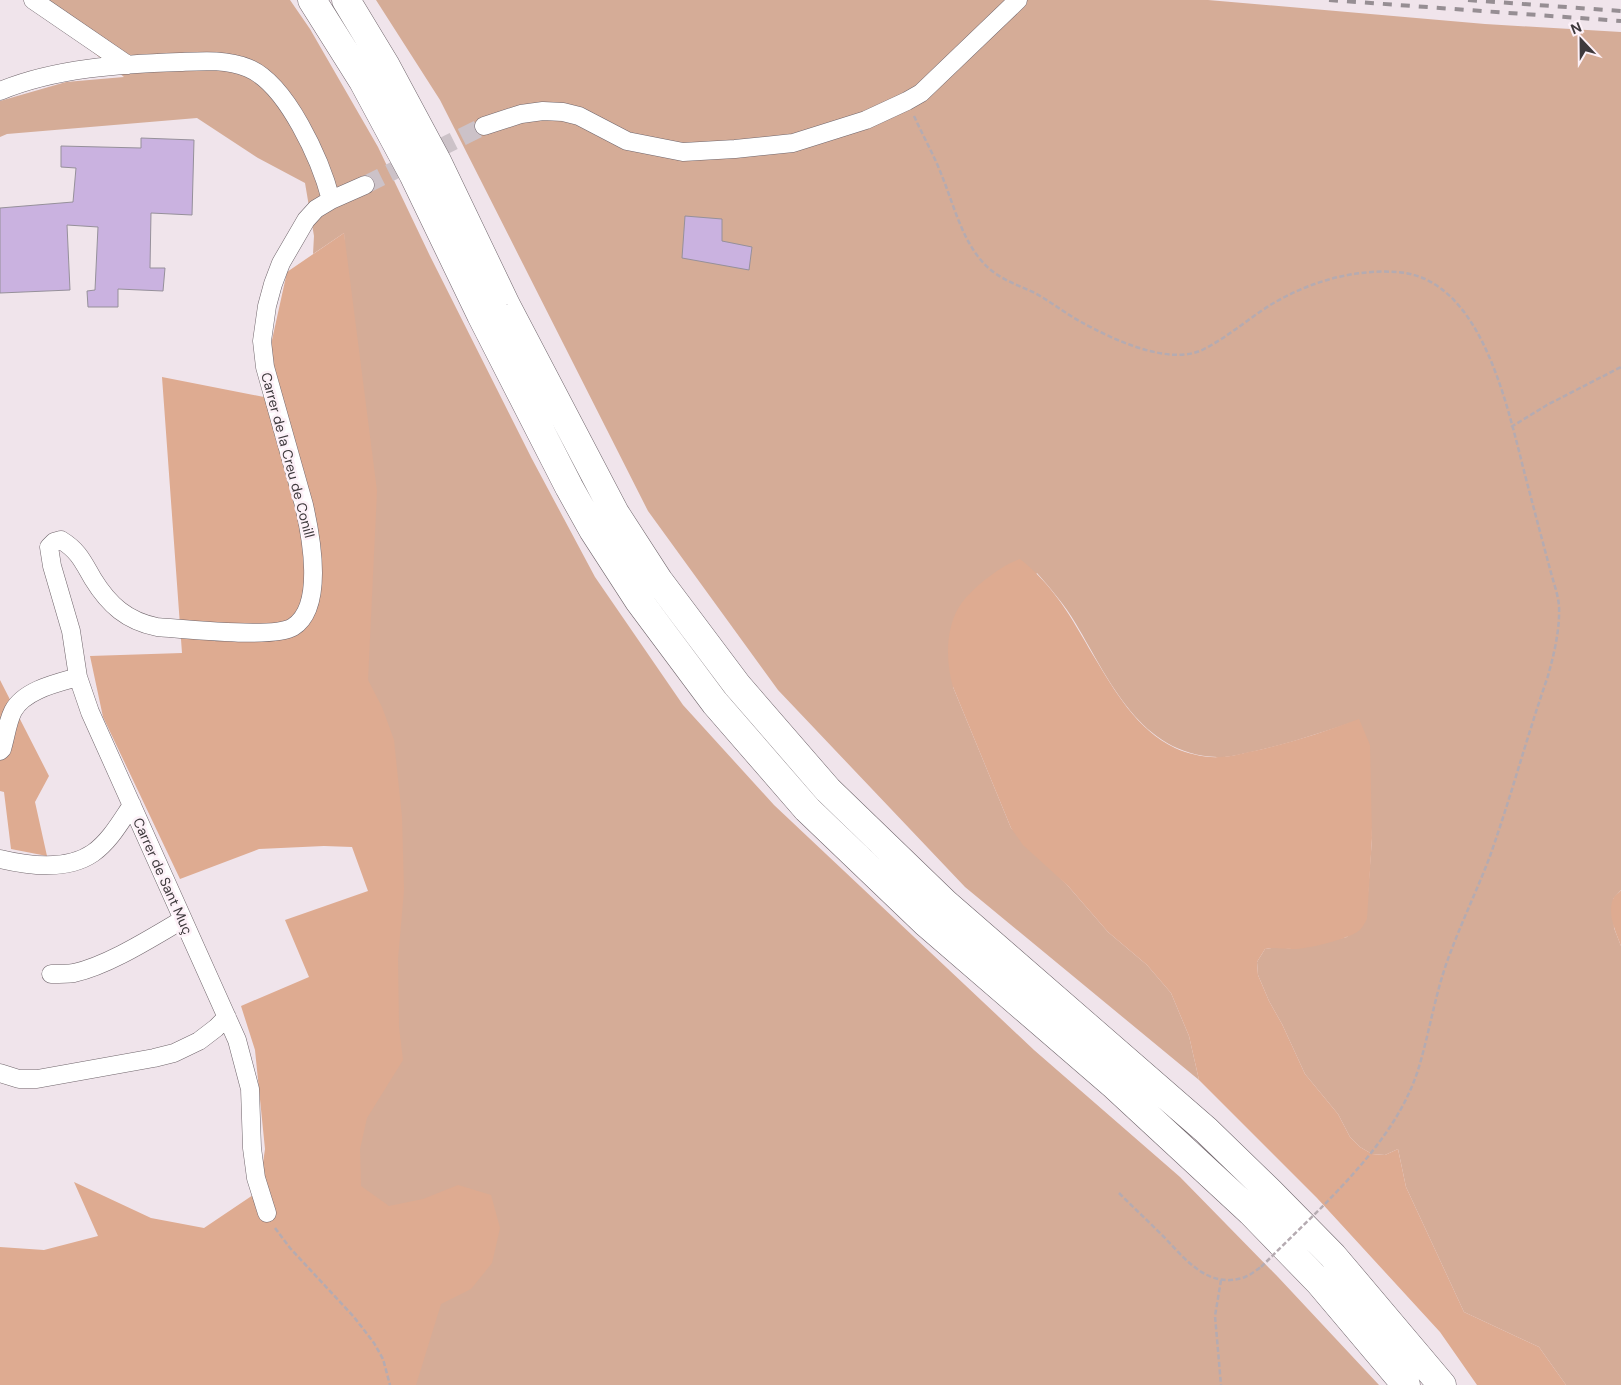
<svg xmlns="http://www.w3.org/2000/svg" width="1621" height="1385" font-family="'DM Sans',sans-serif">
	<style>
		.green { fill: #d5ac97 }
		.forest { fill: #deab91 }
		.building { fill: #cab2e0; stroke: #96909a }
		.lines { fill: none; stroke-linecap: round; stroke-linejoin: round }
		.street-tunnel { stroke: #ccc2c8; stroke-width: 18; stroke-dasharray: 18 9; stroke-linecap: butt }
		.street-casing { stroke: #70666c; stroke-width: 19 }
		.highway-casing { stroke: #70666c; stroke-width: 29 }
		.path { stroke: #b5abb1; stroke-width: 2.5; stroke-dasharray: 5 2.5; stroke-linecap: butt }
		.street { stroke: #fff; stroke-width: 18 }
		.highway { stroke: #fff; stroke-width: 28 }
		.rail { stroke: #968e93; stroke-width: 4; stroke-dasharray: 9 9; stroke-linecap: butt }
		.path-bridge { stroke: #b5abb1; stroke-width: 2.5; stroke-dasharray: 5 2.5; stroke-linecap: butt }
		.labels { text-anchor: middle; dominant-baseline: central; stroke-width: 5; stroke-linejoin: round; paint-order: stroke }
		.street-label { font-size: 14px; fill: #3e393c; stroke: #fdf1f8 }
	</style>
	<rect width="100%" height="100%" fill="#f0e4eb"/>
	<path class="green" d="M28,0H290L310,29L378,147L430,256L532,459L595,577L683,705L774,805L1034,1050L1180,1177L1278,1277L1379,1385H406L355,1208L349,1140L384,1048L344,233L313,254L314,236L305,183L258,158L197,118L7,134L0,137V101L66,82L124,77Z
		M376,0H1208L1485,24L1621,32V890L1613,899L1614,928L1621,946V1385H1566L1539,1347L1464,1312L1406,1187L1398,1149L1385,1155L1372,1154L1360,1147L1350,1137L1338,1114L1305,1074L1282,1024L1269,1001L1258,975L1257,962L1265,949L1278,947L1293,949L1347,937L1367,906L1371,852L1372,838L1359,720C1323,732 1288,744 1251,752C1240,754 1228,758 1217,757C1140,754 1110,681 1076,624C1065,605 1051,589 1037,573L953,687L1011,828L1068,886L1108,932L1147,965L1171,993L1189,1036L1199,1080L965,887L778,690L648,511L440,100Z"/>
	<path class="forest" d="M344,233L377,491L368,680L382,707L394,740L402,817L404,890L398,959L399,1027L403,1060L367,1118L360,1149L361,1186L389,1206L423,1199L458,1185L491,1195L500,1228L492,1263L471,1289L441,1304L416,1385H0V1247L44,1250L98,1236L74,1182L151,1218L204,1228L259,1191L265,1149L255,1050L241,1006L309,977L285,920L368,891L352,847L324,846L259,849L180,879L103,717L90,656L182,653L162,377L264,397L270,349L287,272Z
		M1020,559C1055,587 1071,617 1093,655C1114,690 1137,730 1175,748C1188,754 1206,758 1220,757C1231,757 1243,753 1254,751C1290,743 1324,732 1359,719L1370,745L1372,838L1367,919C1364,924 1362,929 1357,932C1347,939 1305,950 1292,949C1283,949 1275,947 1265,949L1257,962L1258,975L1269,1001L1282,1024L1305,1074L1338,1114L1350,1137L1360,1147L1372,1154L1385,1155L1398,1149L1406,1187L1464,1312L1539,1347L1566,1385H1477L1440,1332L1317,1198L1199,1080L1189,1036L1171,993L1147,965L1108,932L1068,886L1023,845L1011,828L953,687C946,663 945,630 959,607C966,596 976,587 986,579C997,571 1006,564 1020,559Z
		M0,680L49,776L35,802L47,856L11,849L4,792L0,791Z
		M1621,890V946C1616,933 1607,914 1613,899C1614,896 1619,893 1621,890Z"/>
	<path class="building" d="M141,138L194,140L192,215L151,213L150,268H165L163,291L118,289V307H88L87,291L95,290L98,227L67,225L70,290L0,293V208L73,202L76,168L61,167V146L141,148Z
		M685,216L722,219V241L752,247L749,270L682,258Z"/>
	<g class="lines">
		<path class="street-tunnel" d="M365,185L484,126"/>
		<g class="street-casing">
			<path id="street" d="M33,0L128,65
				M0,91C55,68 121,64 180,62C202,61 226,59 248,68C287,84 321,161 331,200
				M484,126L521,114L543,111L563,112L579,116L627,141L683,152L735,149L793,143L866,120L907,101L921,93L1018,0
				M0,751L2,749C6,736 7,723 13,711C24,690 57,683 78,677
				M0,859C29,866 67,871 93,853C110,841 121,821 132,805
				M51,974C59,974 67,974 74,973C109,965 151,938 182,920
				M0,1073L19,1079H37L154,1058L174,1053L199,1041L216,1028L227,1017
				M267,1213L256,1178L252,1148L250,1089L237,1040L90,712L78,677L71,631L52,566L49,547L54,542L61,540C79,551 83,562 93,579C109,605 127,621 157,627C183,629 274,639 293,627C325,607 311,536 304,505L265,367L262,341L267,306L273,284L281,263L306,220L316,209L331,200L365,185"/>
		</g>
		<g class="highway-casing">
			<path id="highway" d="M312,0L363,81L413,174L481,315L569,487L593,530L639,601L715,703L807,809L926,923L1115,1086L1251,1212L1319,1282L1406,1385
				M346,0L386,66L437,161L506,305L615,513L659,581L737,685L828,790L945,903L1206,1130L1270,1192L1333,1256L1442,1385"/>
		</g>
		<path class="path" d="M914,116C923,136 934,155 942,176C953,203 961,236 980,259C994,277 1015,284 1035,293C1051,302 1065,313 1081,322C1112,339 1170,367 1204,349C1228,337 1249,318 1272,304C1309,282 1353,269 1397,272C1487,278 1510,422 1529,490C1536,517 1543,543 1550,569C1553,581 1558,594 1559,606C1560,630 1554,654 1548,676C1527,736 1511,797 1490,856C1478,888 1463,919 1451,951C1437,986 1431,1024 1421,1060C1405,1120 1362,1166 1320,1209
			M1511,427L1547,405L1621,367
			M1119,1193C1134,1208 1149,1222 1164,1237C1186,1260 1209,1290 1245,1277C1251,1275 1256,1270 1261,1267
			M275,1228L290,1248L354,1317L374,1343L383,1359L390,1385
			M1221,1280L1215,1316L1221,1385"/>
		<use href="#street" class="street"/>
		<use href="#highway" class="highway"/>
		<path class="rail" d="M1329,0L1621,21
			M1468,0L1621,11"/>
		<path class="path-bridge" d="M1261,1267L1320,1209"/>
	</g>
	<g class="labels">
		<g class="street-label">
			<text transform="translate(288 455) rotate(75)">Carrer de la Creu de Conill</text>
			<text transform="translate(163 876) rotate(66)">Carrer de Sant Muç</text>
		</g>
	</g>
	<g transform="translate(1581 40) rotate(338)" stroke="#fdf1f8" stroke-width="4" paint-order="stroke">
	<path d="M0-4L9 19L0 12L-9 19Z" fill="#3e393c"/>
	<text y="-8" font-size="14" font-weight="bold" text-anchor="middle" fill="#3e393c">N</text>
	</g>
</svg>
